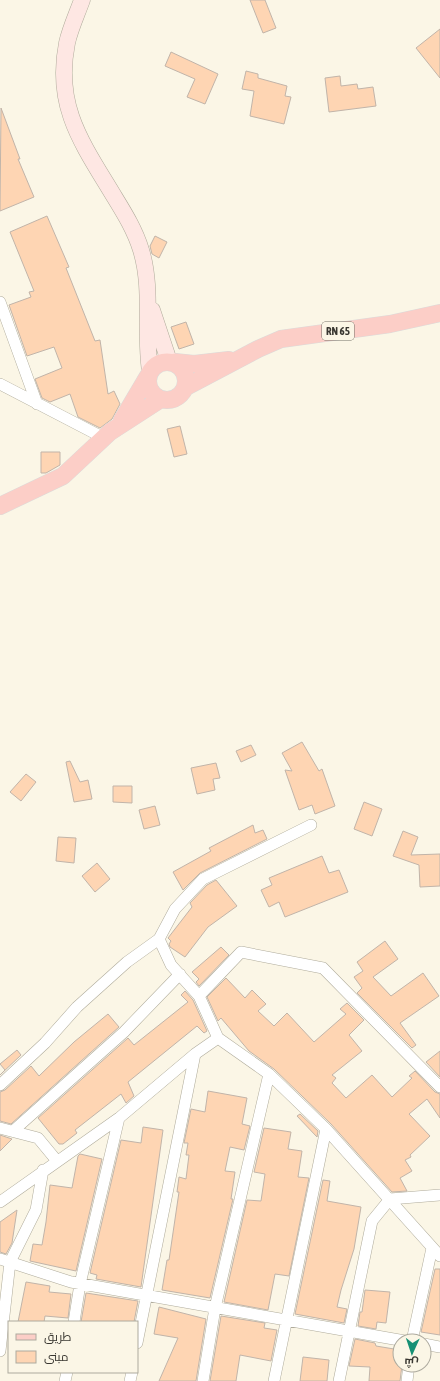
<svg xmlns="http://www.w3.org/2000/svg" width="440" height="1381" font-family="'Asap Condensed',Cairo,sans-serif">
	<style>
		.building { fill: #fed5b3; stroke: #c1b4a9 }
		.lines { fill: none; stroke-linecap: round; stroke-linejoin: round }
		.street-casing { stroke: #afab9b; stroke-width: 12 }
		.secondary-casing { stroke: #afab9b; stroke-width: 17 }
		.primary-casing { stroke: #dbdbda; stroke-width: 18 }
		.street { stroke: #fff; stroke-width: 11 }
		.secondary { stroke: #fee7e3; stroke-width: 16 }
		.primary { stroke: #fccec7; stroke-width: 17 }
		.labels { text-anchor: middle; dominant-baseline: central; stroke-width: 3; stroke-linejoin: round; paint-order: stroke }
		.shield { fill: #fbf6e6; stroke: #737067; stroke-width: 1 }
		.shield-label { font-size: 11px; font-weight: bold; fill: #393731 }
	</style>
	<rect width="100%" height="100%" fill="#fbf6e6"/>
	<path class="building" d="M250,0H265L276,28L263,33Z
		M440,29V78L416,48Z
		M171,52L218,74L205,104L187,97L195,79L165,66Z
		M246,71L258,74V78L287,86L285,96L291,97L284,124L250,116L254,91L242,89Z
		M340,76L341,86L357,84L358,89L373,87L376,106L329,112L325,78Z
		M1,108L20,159H18L34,197L0,211Z
		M47,216L69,267L66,268L95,341L100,340L108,394L114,391L120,404L112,419L100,428L78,417L70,394L50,402L42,398L35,379L62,368L54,347L27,356L9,305L31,297L29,292L34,291L10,232Z
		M155,236L167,242L159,258L152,254L150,246Z
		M186,322L194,344L179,349L171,327Z
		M180,426L187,454L174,457L167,429Z
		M41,452H60V465L46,473H41Z
		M302,742L319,771L322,769L335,806L315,814L312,805L299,810L285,770L292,771L282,753Z
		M251,745L256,755L241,762L236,751Z
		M70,761L80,782L88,780L92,799L74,802L66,762Z
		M216,763L220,778L213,779L215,790L197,794L191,768Z
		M26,774L36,782L21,801L10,792Z
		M113,786H132V803L113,802Z
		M364,802L382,809L372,836L354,829Z
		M155,806L160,825L144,829L139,810Z
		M253,825L255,833L263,830L267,839L200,873L183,890L173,872L211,851L209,848Z
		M403,831L418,837L411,855L440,854V886L420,887L419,865L393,856Z
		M58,837L76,838L74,863L56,861Z
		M322,856L329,873L339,870L348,892L285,917L279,902L269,907L261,890L272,885L269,878Z
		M97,863L110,879L95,892L82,876Z
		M216,880L237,906L208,927L185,957L170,947L169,944L171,941L168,938L192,907L190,903L207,885Z
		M385,941L398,959L373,977L391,996L423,973L439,996L400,1023L416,1045L412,1048L357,993L362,988L354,977L363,971L357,962Z
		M221,947L229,955L199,986L196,982L199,979L192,972Z
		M226,978L245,998L252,990L266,1004L258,1011L274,1026L287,1013L314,1042L346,1014L340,1009L347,1003L364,1020L349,1035L362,1051L332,1075L336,1078L332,1083L346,1098L372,1075L392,1097L412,1078L409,1076L415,1071L435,1092L440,1094V1118L427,1099L409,1114L430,1136L410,1155L411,1157L405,1160L412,1171L400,1178L407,1191L392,1192L331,1124L274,1069L249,1051L221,1018L218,1021L207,997Z
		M185,991L193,1000L207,1031L204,1033L197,1026L128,1082L134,1096L126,1103L121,1094L75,1130L77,1133L63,1144H59L38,1118L128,1038L134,1045L188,1002L181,995Z
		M108,1014L119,1027L11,1124L0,1121V1092L5,1090L31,1066L39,1076L74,1042Z
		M17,1050L21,1055L0,1075L5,1070L0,1064Z
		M440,1051V1077L426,1062Z
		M208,1091L247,1098L242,1124L250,1126L244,1150L230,1147L225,1171L235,1172L231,1199H233L210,1298L162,1290L167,1260H169L179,1192H177L179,1177L186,1179L189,1155H186L188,1143H184L191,1109L205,1112Z
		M300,1114L318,1131L317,1137L297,1116Z
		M143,1127L163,1130L141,1287L96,1279L97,1275L90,1273L121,1140L141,1143Z
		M264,1128L291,1132L288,1149L302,1151L298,1177L309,1178L289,1276L275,1274L268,1310L224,1302L247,1200L261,1201L265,1174L254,1172Z
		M0,1135L12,1139L0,1151Z
		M80,1154L102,1159L76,1271L30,1261L33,1244L42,1245L46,1222L50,1185L72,1188L78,1156Z
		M323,1180L330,1181L327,1201L361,1207L354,1249L341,1290L337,1307L347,1309L344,1323L295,1314Z
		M17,1210L12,1243L6,1254L0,1252V1222Z
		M435,1269H440V1335L421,1332Z
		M26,1282L50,1286L49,1292L71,1294L68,1318L45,1316L44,1322H18Z
		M365,1290L390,1292L386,1323L377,1322L376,1329L358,1326L360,1312H362Z
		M86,1293L138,1301L134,1322H81Z
		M159,1307L206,1319L196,1381H159L178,1338L154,1334Z
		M221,1316L265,1323L264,1328L277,1330L271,1361L240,1355L236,1381H210Z
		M355,1339L375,1343L376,1346L400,1350V1365H402L400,1381H369L370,1367L349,1366Z
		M303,1357L329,1360L327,1381H300Z"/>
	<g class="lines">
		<g class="street-casing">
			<path id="street" d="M0,302L37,404
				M0,384L104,438
				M311,825L203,879L175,909L159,939L171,965L199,996L241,952L323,968L440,1087
				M199,996L218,1038
				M0,1085L45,1043L77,1007L127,962L159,939
				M0,1128L38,1138L57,1161
				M13,1131L124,1032L180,974
				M0,1202L119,1118L195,1054L218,1038L269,1074L326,1129L440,1256
				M0,1259L71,1282L405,1341
				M74,1322L80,1284L119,1118
				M412,1341L432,1248
				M137,1343L195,1054
				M424,1344L440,1347
				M0,1351L10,1262L36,1210L43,1170
				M65,1381L67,1372
				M130,1381L132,1372
				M203,1381L215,1308L269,1074
				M274,1381L326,1129
				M339,1381L372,1221L390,1199L440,1195
				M407,1381L409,1365"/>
		</g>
		<g class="secondary-casing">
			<path id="secondary" d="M82,0C77,14 70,29 67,43C55,103 79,139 109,188C121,208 134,227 141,250C153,289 144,331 150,371
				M152,310L169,361"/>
		</g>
		<g class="primary-casing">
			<path id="primary" d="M148 381a19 19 0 1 1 38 0a19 19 0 1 1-38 0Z
				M175,362L194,364L229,360
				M186,387L258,349L281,339L390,324L440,313
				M122,420L148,376
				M0,506L63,476L110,432L161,399"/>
		</g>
		<use href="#street" class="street"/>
		<use href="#secondary" class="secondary"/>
		<use href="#primary" class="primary"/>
	</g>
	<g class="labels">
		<rect class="shield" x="322" y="322" width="32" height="18" rx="3"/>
		<g class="shield-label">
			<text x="338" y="331">RN 65</text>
		</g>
	</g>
	<rect x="8" y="1321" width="130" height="52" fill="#fbf6e6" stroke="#adaa9e"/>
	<rect x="16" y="1334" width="20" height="6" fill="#fccec7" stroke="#adaa9e"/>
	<text x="44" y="1341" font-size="12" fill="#393731">طريق</text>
	<rect x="16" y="1351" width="20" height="12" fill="#fed5b3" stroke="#adaa9e"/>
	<text x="44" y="1361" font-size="12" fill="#393731">مبنى</text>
	<g transform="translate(412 1353) rotate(183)"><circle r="19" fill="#fbf6e6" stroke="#adaa9e"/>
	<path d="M0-3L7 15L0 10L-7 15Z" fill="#169074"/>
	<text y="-6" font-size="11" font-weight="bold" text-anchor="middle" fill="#393731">ش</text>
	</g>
</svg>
